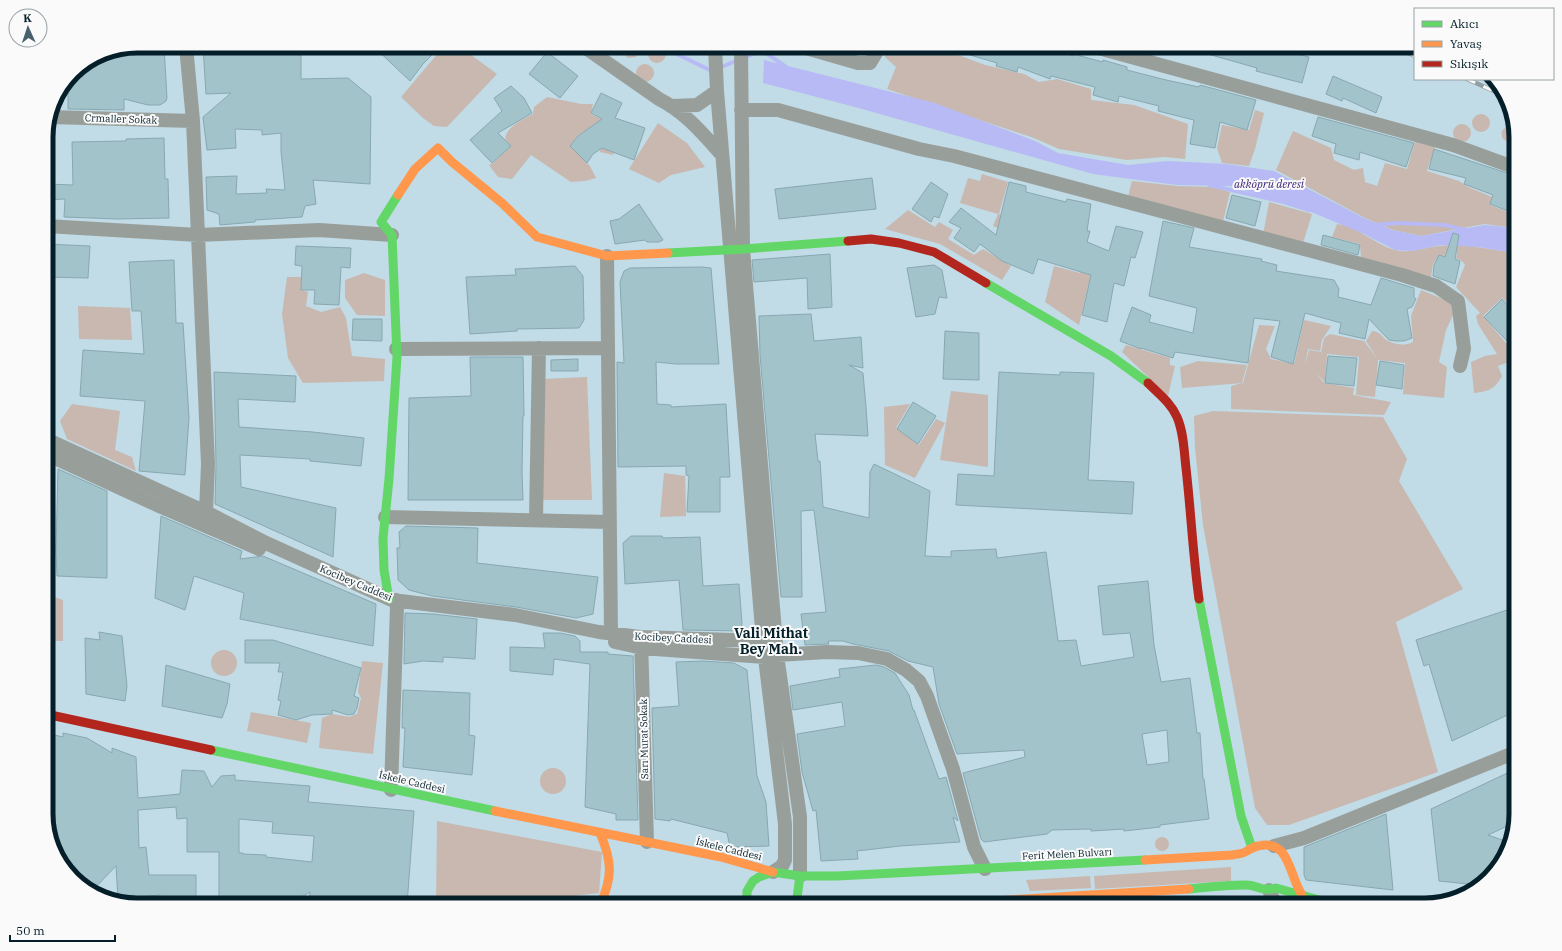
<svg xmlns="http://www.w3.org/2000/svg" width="1562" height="951" font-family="'IBM Plex Serif',serif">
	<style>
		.green { fill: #c8b8af }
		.water { fill: #b7baf4 }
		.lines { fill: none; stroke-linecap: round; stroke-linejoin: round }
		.stream { stroke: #b7baf4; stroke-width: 4 }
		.building { fill: #a3c3cb; stroke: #88a8b1; fill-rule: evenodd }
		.street { stroke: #989f9a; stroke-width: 14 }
		.fast { stroke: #63d668; stroke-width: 9 }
		.slow { stroke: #ff974d; stroke-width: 9 }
		.jam { stroke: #b3261e; stroke-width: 9 }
		.rail-casing { stroke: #93a0a2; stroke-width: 4.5 }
		.rail { stroke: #fafafa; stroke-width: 3; stroke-dasharray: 9; stroke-linecap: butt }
		.labels { text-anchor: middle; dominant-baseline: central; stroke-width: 4; stroke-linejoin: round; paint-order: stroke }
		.street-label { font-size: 10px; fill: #041f2a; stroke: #fafafa }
		.water-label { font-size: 11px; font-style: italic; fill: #321b73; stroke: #fafafa }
		.district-label { font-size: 14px; font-weight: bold; fill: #041f2a; stroke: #fafafa }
		.rim { fill: none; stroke: #041f2a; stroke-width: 5 }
	</style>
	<rect width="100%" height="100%" fill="#c1dbe7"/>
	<path class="green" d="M648 54a9 9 0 1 1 18 0a9 9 0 1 1-18 0Z
		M444,46H459L497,74L447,127L434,126L423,118L401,97Z
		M622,46H638L639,52L636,57L628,58L622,52Z
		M827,46H867V50L863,54L827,49Z
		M884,46H915L961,56L985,65L1024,74L1039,82L1057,79L1091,89V100L1134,105L1188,124L1185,159L1165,157L1127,160L1059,149L1034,138L887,89L896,67L885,57Z
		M636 73a9 9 0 1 1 18 0a9 9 0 1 1-18 0Z
		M547,97L581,104H593L591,114L618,128L613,155L600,152V150L608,144L593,126L578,135L570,146L590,166L596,178L585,181L571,182L531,155L512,179L498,177L489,165L493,163L511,146L505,139C507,126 522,120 533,114L534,107Z
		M1255,110L1264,113L1255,149L1249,166L1222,163L1217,148L1222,125L1249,130Z
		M1472 123a9 9 0 1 1 18 0a9 9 0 1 1-18 0Z
		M658,123L687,143L705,167L671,175L659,183L629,169Z
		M1453 133a9 9 0 1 1 18 0a9 9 0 1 1-18 0Z
		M1509,126L1514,127L1516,141L1510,143L1503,139C1500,133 1502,128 1509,126Z
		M1293,131L1331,148L1334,160L1354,170L1363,168L1365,182L1377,186L1385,163L1407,169L1417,135L1437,141L1427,171L1459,181L1468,187L1492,197L1490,205L1516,215V228L1484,224L1421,236L1393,230L1365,218L1276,170Z
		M982,174L1008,182L999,214L1021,223L1016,235L993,226L998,214L960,203L968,178L980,181Z
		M1132,181L1177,186L1210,187L1230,192L1223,222L1128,197Z
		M1269,202L1312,214L1303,243L1263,235Z
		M908,210L935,227L939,222L953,230L948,239L974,255L983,249L1011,266L1002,280L940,244L885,229Z
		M1337,224C1355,225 1378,246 1395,250C1411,254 1425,247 1440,246C1460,243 1495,250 1516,253V298L1509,304L1502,298L1483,316L1506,343L1509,350L1516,354V359L1498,366L1502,376C1494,390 1489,391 1474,393L1471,362L1485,356L1497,354L1478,324L1476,316L1480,313L1456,287L1465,265L1462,261L1456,258L1457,253L1447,251L1445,256L1439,255L1433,264L1431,277L1361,258L1360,244L1332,237Z
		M1054,266L1080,273L1085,266L1091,273L1079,325L1045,302Z
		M364,273L385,280V316L357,315L345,298V280Z
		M287,277H301V290L308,292L306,306L321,312L340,307L346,318L352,356L385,359L384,381L303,383L288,358L282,314Z
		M1421,290L1453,303L1455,311L1446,330L1439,362L1447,367L1444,398L1403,394L1405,363L1378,360L1375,397L1356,395L1359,357L1327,354L1325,382L1316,373L1324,383L1354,388L1353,395L1391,402L1384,415L1231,409V386L1242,383L1182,388L1180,367L1198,361L1247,365L1242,383H1243L1259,325L1275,326L1266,349L1271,359L1294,364L1304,320L1331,326L1322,340L1320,351L1308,349L1305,366L1309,350L1321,352L1324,338L1330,334L1364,341L1378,360L1366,341L1372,331C1382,332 1381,337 1388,341C1396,345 1405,346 1413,342L1411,316Z
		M78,306L130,308L132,340L79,339Z
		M1126,345L1170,358V365L1175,366L1168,396L1122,352Z
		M587,377L592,500H543V379Z
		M951,391L988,395V467L940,460Z
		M72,404L120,411L115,450L132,457L136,471L67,439L60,421Z
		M910,404L896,428L919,445L936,419L945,423L915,478L885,465L884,407Z
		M1213,411L1383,417L1407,459L1399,481L1463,589L1396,622L1438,772L1289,825H1267L1255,808L1203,525L1195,448L1194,416Z
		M664,473L685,476L686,516L660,517Z
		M46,594L63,600V641H46Z
		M211 663a13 13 0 1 1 26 0a13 13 0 1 1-26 0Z
		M362,661L383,663L373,754L319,748L322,718L333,714L349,717L357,714L361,698L358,692Z
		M251,712L311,723L307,743L247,731Z
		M540 781a13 13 0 1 1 26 0a13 13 0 1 1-26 0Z
		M437,821L602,852L599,893L495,905H436Z
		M1155 844a7 7 0 1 1 14 0a7 7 0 1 1-14 0Z
		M1231,867V881L1095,889L1094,876Z
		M1090,876L1091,888L1030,891L1026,880Z
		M768,896L773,899L775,905H758L760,899Z"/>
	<path class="water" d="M764,60L935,103L1035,141L1058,153L1128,165L1168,161L1226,164L1274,171L1364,218L1392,230L1421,236L1485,225L1516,228V253L1478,247L1441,245L1413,251L1395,250L1364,234L1304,209L1231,186L1177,185L1093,174L855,107L763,83Z"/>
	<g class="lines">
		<path class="stream" d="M660,46L712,71L738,60
			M744,58L762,50L786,67
			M1209,185L1284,202L1309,210
			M1373,225L1397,223L1445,225L1465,230"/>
	</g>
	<path class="building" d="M138,46H164L167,98L166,101L160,105H148L124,99V110L68,109V80L73,73L103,53Z
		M203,46H301V79L348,78L371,97L370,184L313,180L316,204L305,206L302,217L255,220V222L220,225L219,214L207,210L206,177L237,176L236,194L267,193L266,189L285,190L281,151V133L262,135V130L235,129L236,148L207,150L203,117L231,93L206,94Z
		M373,46H441L423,64L410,81Z
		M950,46H1046L1073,56V54L1103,62V60L1127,67V70L1166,80L1199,87L1200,85L1256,100L1247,130L1220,122L1215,148L1190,144L1194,120L1158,111L1159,106L1119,96L1118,102L1093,95L1095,87L1051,76L1050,79L1018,67L1017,72L996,66L997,63L950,49Z
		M1191,46H1266L1309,57L1302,83L1256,71L1257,68L1190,49Z
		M547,52L578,76L560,98L529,74Z
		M1333,76L1382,97L1376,113L1343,98L1342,101L1326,94Z
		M511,86L524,98L532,113L498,133L511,146L492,163L470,140L502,111L494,98Z
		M601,93L622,103L615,118L645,128L634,160L602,148L593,154L587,163L570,146L578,136L602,119L591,113Z
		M1318,117L1414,143L1406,167L1360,152L1359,160L1334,153L1336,144L1312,136Z
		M164,138L165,179H168L169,218L117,219L64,217L65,199L46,200V184L73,185L72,142L126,141V139Z
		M1434,149L1516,176V214L1490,204L1493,195L1464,184L1466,178L1429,169Z
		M872,178L876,209L779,219L775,189Z
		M931,182L948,194L939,218L934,216L931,222L912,209Z
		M1009,182L1026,186V192L1066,202L1067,199L1091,204L1087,231H1090L1087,242L1109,251L1116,226L1143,232L1135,258L1131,257L1124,286L1114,283L1107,322L1082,315L1091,275L1038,259L1033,274L1002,261L980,244L974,252L954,238L961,228L949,222L961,208L996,235Z
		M1232,195L1261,202L1255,226L1226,218Z
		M639,204L663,240L659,242H647L645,240L615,244L610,221L619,219Z
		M1163,221L1194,228L1189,247L1262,259L1261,261L1277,265L1276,271L1334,280L1339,289L1338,297L1371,305L1381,278L1414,288V297L1416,299L1412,307L1407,309L1412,338L1404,341H1396L1389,340L1369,319L1365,339L1339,333L1341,323L1305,313L1293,364L1271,357L1280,321L1254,318L1248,363L1175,352L1173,358L1141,348V349L1120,341L1132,307L1151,315L1149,322L1193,333L1197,308L1149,296Z
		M1453,233L1459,235L1455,259L1460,261L1455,284L1433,276L1434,265L1439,255L1445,257Z
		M1323,235L1360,245L1358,255L1321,245Z
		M46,244L90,246L88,278L46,277Z
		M296,246L351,248L350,268L341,267L339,305L314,304L315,290H301L302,266L295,265Z
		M830,254L832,307L808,309L807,278L754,282L752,260Z
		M174,260L176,323H183L189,418L185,475L139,471L145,401L80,396L83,350L144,354L141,311H132L129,262Z
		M934,265L942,270L947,298L939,297L935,314L916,317L907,268Z
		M575,266L583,276L584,320L579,328L517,329V331L470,334L466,277L516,275L515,269Z
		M701,267L711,268L719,364H676L656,362L657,404L671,405V407L726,404L730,477H720V512H687L689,476L686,475V466L618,467L617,362L624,363L620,282L624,271L630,268Z
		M1502,299L1510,308L1516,302V331L1507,341L1484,317Z
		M811,314L814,341L861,337L863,368L849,365L863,373L866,407L868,436L815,434L818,461H820L823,507L869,518L870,472L874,464L930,491L925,556L951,557V551L996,549L997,558L1046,552L1058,641L1076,640L1081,666L1134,657L1130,633L1103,635L1098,586L1148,581L1154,645L1161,682L1190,678L1197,733H1200L1203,779H1204L1209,819L1160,825V827L1124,831V829L1091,831V829L1052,830L1047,834L984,842L981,839L963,773L1025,757L1024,750L957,754L939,704L933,667L908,661L889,651L853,644L843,641H828L829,644L805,645L801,614L826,612L814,510L801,511L802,597H781L760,355L759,316ZM1167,730L1169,762L1147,765L1142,734Z
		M353,319H382V341L352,340Z
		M945,331L979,333V380L943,379Z
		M1328,356L1357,358L1354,386L1325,383Z
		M470,357H523L524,416H523L522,471L523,500H408L409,398L471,396Z
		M578,359V371H551V360Z
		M1380,361L1404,365L1402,389L1376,385Z
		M214,372L296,376L295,402L238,399L239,427L313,432L364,438L361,466L310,461V459L240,455L241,487L336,508L333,557L215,504L216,464Z
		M999,372L1060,375V372L1094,373L1088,480L1134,482L1132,514L956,505L958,474L994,476Z
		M913,402L936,416L918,444L897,429Z
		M58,469L107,491V578L57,576L56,549Z
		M161,516L242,551L240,559L263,556L376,604L373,646L240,619L244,593L194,576L185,610L155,598Z
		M406,526L478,528L477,563L598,577L593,614L576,618L516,607L432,596L409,590L398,580L397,548H400L399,532Z
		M631,536H662L663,538L700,537L703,586L739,584L742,624L740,631L683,630L679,580L625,584L623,543Z
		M1516,607V711L1452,741L1429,664L1424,666L1416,640Z
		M405,613L433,614L477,619L475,659L443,657V662L423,661L404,664Z
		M99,632L122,636L127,686L125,701L86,694L85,638L100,640Z
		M543,633H560L575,636L580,641V652H608V654L633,656L638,820H616V814L585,807L590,664L554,659L553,675L510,671V647L545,648Z
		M245,640H273L361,668L354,696L359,698L357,708L354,714L348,715L332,710V714L312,715L296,720L278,715L281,701L278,700L283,672H278L280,663H245Z
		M703,661L734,663L747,670L757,776L766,802L769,846L730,847L727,833L671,819L670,821L655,819L652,708L679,706L676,662Z
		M166,665L230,684L227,704L222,718L162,706Z
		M876,665L884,667L895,673L909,695L913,710H914L939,779L946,777L958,821L953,817L960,842L900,846L857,851L858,859L821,861L816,810L813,811L802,772L797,734L845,726L842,702L793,710L790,686L840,677L839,669Z
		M403,690L470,693L469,735L475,736L472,775L403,767L405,728H402Z
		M46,733L63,737V733L87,738L112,753V748L136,757L138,798L180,794L182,770L204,771L212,787L221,776L235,775V780L310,786L308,802L414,811L407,905H337L309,903L310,892L291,903L264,901V903L243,902L244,899H219V852H187V818L177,819L176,807L138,810L139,848L146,847L149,875H196V901H160V895L118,899L116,866L91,892L58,859L46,819ZM239,819L273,822L272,833L314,836L312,862L266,857V855L243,854V853H239Z
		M1516,769V814L1514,823L1488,835L1508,842L1504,859L1478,885L1439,881L1431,809Z
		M1386,814L1393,890L1306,880L1304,875V847Z"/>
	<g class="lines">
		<path class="street" d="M186,46L193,121L208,464L206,512
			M583,46L659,99C685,112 703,134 722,155
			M715,46L717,91L763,641L785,824V860L782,866L773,872
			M741,46L743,249L777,655L800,817V876
			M799,46L858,63H870L876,53V46
			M1091,46L1453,145L1516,168
			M672,106L697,105L717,91
			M741,110H778L919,149L954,156L1402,275L1436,286L1458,301L1464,349L1460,366
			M50,117L193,121
			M46,226L198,235L319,230L392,235
			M607,256L611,633
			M396,349L608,348
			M46,439L206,512L266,543L392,600L515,615L599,632L640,637L763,641
			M46,454L157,505L259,549
			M385,517L610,522
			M536,520L539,348
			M641,640L647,842
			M615,642L642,648L765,657
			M777,655L827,652L858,653L887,659L906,670L919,681L927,696L953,769L974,847L985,869
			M391,790L397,607L396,600
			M1274,846L1304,838L1516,752
			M1269,890L1274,901L1273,905"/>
		<path class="fast" d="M668,253L743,249L848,241
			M986,283L1111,356L1148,383
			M389,599L384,570L383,538L389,479L397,357L392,235L381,222L398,195
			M1199,599L1241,816L1252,848
			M211,750L495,811
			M800,876H837L1145,860
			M1189,889C1208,887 1227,885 1246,885C1258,885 1261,892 1276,888L1319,900L1345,905
			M747,905V891L753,881L759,877L773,872L800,876L796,905"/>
		<path class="slow" d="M398,195L415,169L438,148L452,162L502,203L537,237L607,256L668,253
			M495,811L721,857L773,872
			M600,833C612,861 613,877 600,905
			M1145,860L1232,855C1237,854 1243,854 1247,851C1251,849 1253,847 1258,846C1290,838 1289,876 1302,895
			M926,905L1189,889"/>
		<path class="jam" d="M848,241L871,239L899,243L934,252L986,283
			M1148,383C1158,393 1171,403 1177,417C1184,433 1184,452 1186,468C1191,512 1193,556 1199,599
			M46,714L211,750"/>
		<g class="rail-casing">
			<path id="rail" d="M1394,46L1415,56
				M1467,79L1505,96"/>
		</g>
		<use href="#rail" class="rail"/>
	</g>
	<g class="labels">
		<g class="street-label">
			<text transform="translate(121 119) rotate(2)">Crmaller Sokak</text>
			<text transform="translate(356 583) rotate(23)">Kocibey Caddesi</text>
			<text transform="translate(673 638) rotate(3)">Kocibey Caddesi</text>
			<text transform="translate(644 739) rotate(-91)">Sarı Murat Sokak</text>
			<text transform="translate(412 782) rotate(13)">İskele Caddesi</text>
			<text transform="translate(729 849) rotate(14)">İskele Caddesi</text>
			<text transform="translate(1067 854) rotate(-3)">Ferit Melen Bulvarı</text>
		</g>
		<g class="water-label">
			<text x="1269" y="184">akköprü deresi</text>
		</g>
		<g class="district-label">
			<text x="771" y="633">Vali Mithat<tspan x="771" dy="16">Bey Mah.</tspan></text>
		</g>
	</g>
	<path d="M0 0H1562V951H0ZM137 53H1425A84 84 0 0 1 1509 137V814A84 84 0 0 1 1425 898H137A84 84 0 0 1 53 814V137A84 84 0 0 1 137 53Z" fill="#fafafa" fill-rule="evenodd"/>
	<path class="rim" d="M137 53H1425A84 84 0 0 1 1509 137V814A84 84 0 0 1 1425 898H137A84 84 0 0 1 53 814V137A84 84 0 0 1 137 53Z"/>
	<rect x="1414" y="8" width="140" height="72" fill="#fafafa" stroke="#98a2a7"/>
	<rect x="1422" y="21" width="20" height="6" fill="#63d668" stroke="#98a2a7"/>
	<text x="1450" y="28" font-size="12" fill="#041f2a">Akıcı</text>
	<rect x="1422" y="41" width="20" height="6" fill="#ff974d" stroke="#98a2a7"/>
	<text x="1450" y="48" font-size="12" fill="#041f2a">Yavaş</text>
	<rect x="1422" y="61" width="20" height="6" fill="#b3261e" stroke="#98a2a7"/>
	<text x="1450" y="68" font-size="12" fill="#041f2a">Sıkışık</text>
	<g transform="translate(28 28) rotate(357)"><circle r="19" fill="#fafafa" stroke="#98a2a7"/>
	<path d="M0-3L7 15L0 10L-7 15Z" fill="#46616c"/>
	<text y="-6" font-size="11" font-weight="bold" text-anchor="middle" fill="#041f2a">K</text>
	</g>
	<path d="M10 935v6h105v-6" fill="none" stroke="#041f2a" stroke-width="2"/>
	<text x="16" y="935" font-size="12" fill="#041f2a" stroke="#fafafa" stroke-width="3" paint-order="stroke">50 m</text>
</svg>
